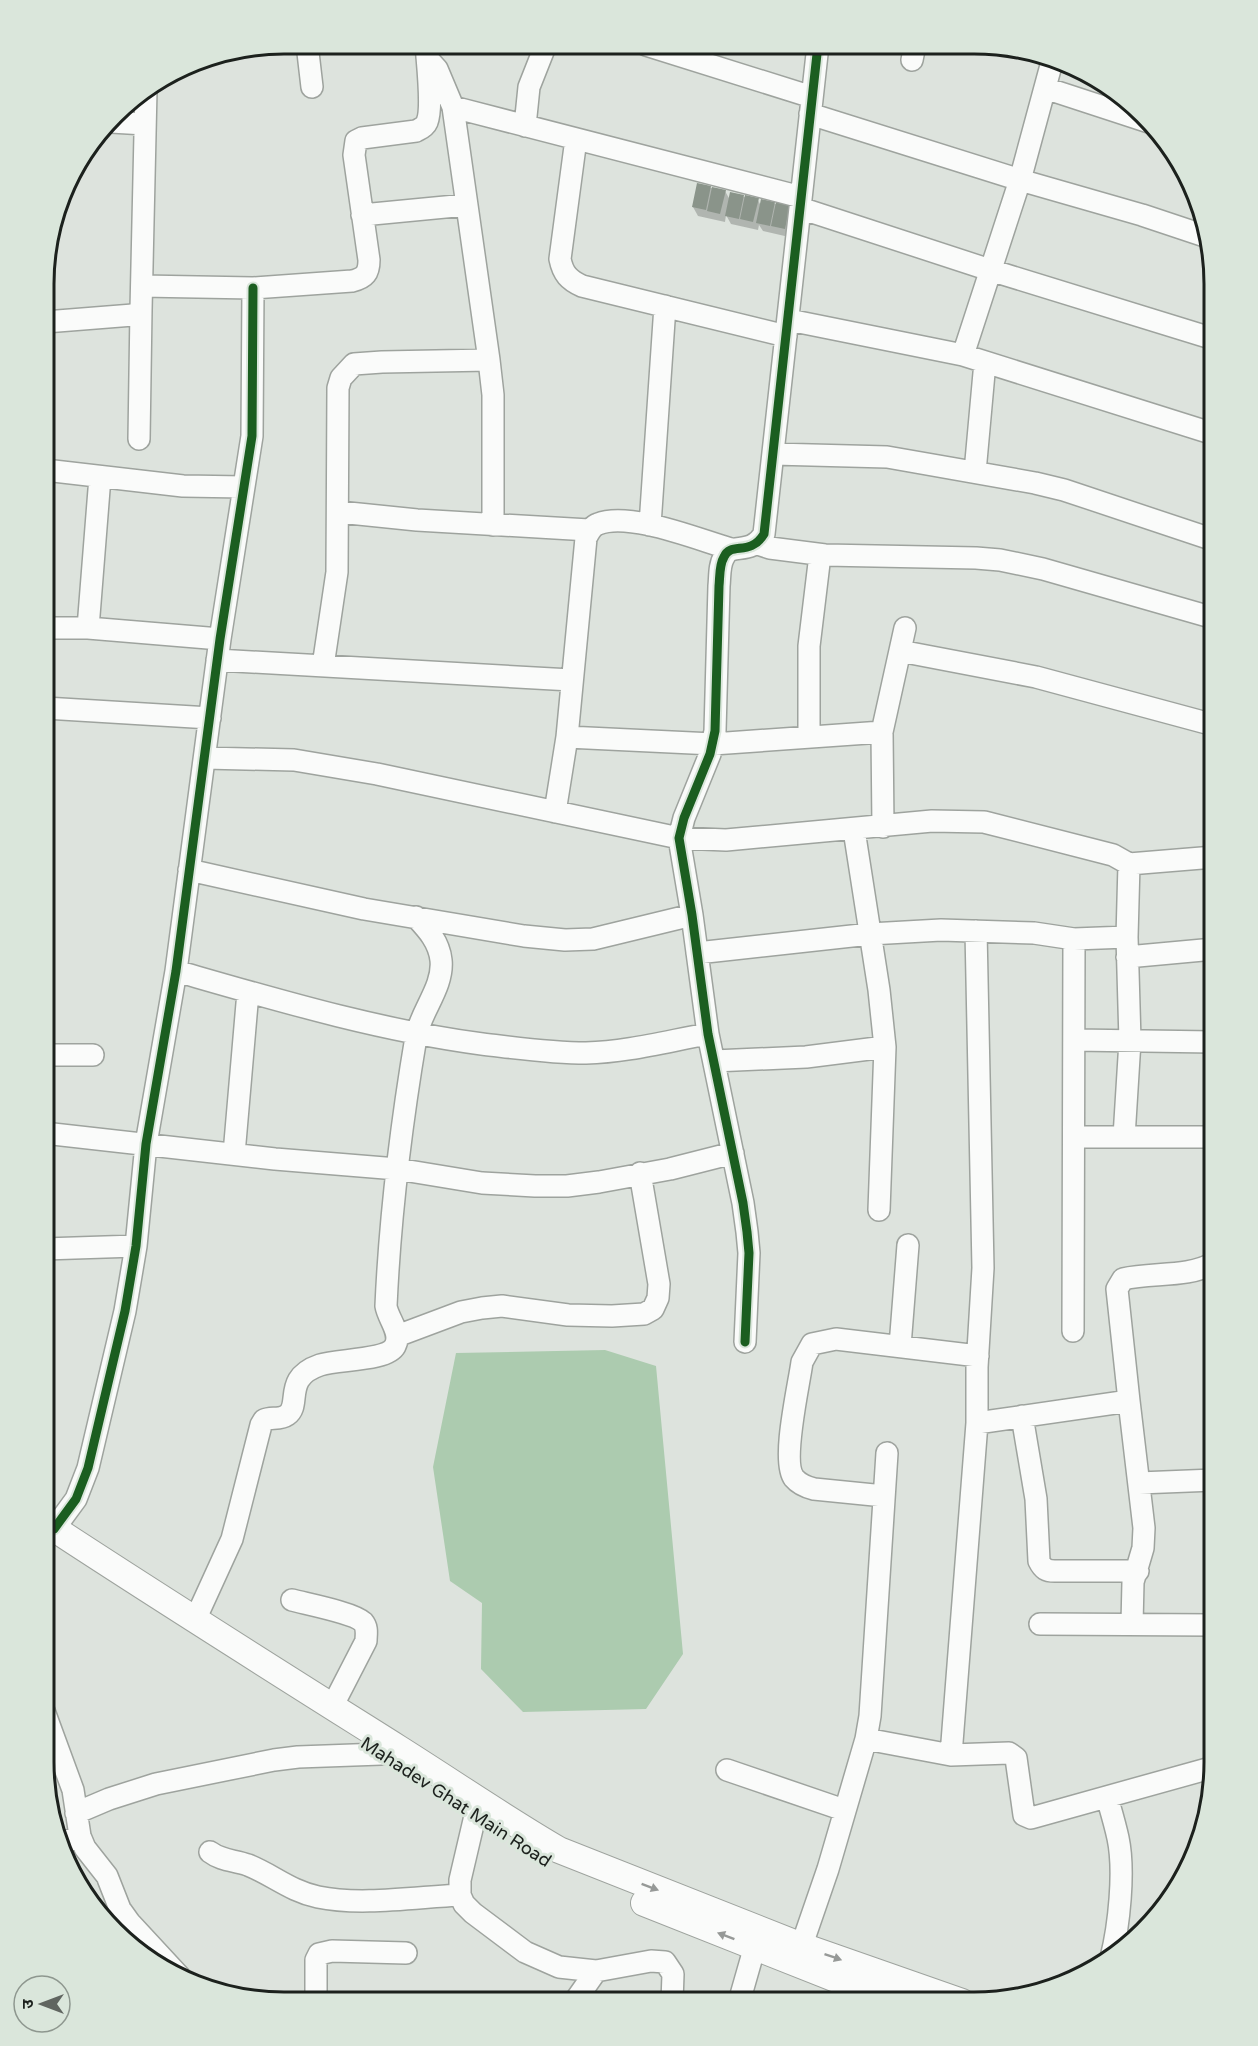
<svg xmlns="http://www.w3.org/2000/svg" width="1258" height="2046" font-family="'Varela Round','Noto Sans Devanagari',sans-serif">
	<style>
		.water { fill: #accbaf }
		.shadow { fill: #0003 }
		.building { fill: #8a948a }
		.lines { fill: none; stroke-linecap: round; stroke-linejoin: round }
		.minor-casing { stroke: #9ea39e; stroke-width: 24 }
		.tertiary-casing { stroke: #9ea39e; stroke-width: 28 }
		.minor { stroke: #fafbfa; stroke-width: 21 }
		.tertiary { stroke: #fafbfa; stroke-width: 26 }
		.cycleway-casing { stroke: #dae6db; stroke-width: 13 }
		.cycleway { stroke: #1b5e20; stroke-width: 9 }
		.oneway { fill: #969997 }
		.labels { text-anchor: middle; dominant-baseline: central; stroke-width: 6; stroke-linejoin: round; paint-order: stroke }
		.street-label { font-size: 18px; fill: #1c211d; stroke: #dae6db }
		.rim { fill: none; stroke: #1c211d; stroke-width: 3 }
	</style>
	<rect width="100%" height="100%" fill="#dde3dd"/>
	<path class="water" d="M605,1350L656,1366L683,1654L646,1709L523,1712L481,1669L482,1603L450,1581L433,1467L456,1353Z"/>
	<path class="shadow" d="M698,185L725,191L730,200L731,194L758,200L761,206L762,201L789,207L794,215L789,237L763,231L759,225L758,230L731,224L726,215L725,222L698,216L693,207Z"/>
	<path class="building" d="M697,183L711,186L706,210L692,207Z
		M712,187L726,190L720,214L707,211Z
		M730,192L744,195L739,219L725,216Z
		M745,195L759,198L753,222L740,219Z
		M761,199L775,202L770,226L756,223Z
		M776,202L790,205L785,229L771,226Z"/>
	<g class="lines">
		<g class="minor-casing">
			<path id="minor" d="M307,44L312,87
				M646,45L812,97
				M427,58L437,69L453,107L489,360L493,395V525
				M912,60L915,45
				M1045,88L1149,122
				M453,107L801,197
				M810,114L1020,180L1142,215L1205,236
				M111,122L145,124
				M525,126L529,87L546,44
				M576,139L560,259C563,274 569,280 582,286L786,336
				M800,208L990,270L1214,339
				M362,215L466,205
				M142,286L253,288L352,281C365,278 369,273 369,260L354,155L356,141L362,138L416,131C420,129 425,127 427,122C433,108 427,61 426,44
				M789,320L963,355L1214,434
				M45,322L133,315L141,310L146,90
				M963,355L1020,180L1053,58
				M139,439L141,310
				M774,454L887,457L1035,483L1064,490L1214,540
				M45,470L183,486L244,487
				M975,472L985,362
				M339,512L417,520L589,530
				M650,525L665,306
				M758,544L770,548L825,555L976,558L1000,560L1043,569L1214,618
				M45,628H88L220,639
				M88,628L100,477
				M900,651L1036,677L1214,725
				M217,660L571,680
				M323,666L337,572L338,388L341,378L354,364L382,362L489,360
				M45,708L210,718
				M567,737L713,744L882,732
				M809,737V646L820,555
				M205,758L294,760L377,774L679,838L726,840L932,821L984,822L1113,855L1129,864L1214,857
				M555,812L567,737L586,538C589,532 592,526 598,524C629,511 699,540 731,549
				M883,827L882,732L905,628
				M854,830L879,990L885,1047L879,1210
				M189,870L364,909L524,936L565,940L593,939L692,915
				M697,953L870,934L941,930L1034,933L1074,939L1127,937
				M1127,957L1214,949
				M176,971C277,1000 377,1030 482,1044C517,1048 551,1053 586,1053C627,1052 668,1041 708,1034
				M1074,1040L1214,1042
				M44,1055H93
				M714,1061L806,1057L885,1047
				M44,1133L275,1159L397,1169L482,1183L535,1186H567L599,1182L670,1169L733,1153
				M1074,1137H1214
				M1124,1137L1130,1041L1127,937L1129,864
				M234,1154L248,992
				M44,1249L136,1246
				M1073,1331L1074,939
				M397,1336L461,1312L482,1308L502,1306L568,1315L612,1316L644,1314L653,1309L658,1298L659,1284L640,1173
				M745,1342L749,1253L747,1232L743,1203L708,1034L692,915L679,838L684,818L710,754L715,731L719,586C720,577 719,565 724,557C731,541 750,557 764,534L818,45
				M900,1346L908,1245
				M1129,1401L1117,1289L1123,1279C1153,1272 1187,1278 1214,1263
				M1022,1416L1036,1499L1039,1561C1043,1569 1046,1571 1055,1571H1138
				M977,1423L1129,1401L1144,1528L1143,1548L1133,1582L1132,1624
				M1139,1483L1214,1480
				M884,1496L814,1489C806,1487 799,1484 794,1478C781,1461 799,1385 802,1362L812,1344L836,1339L978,1356
				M54,1529L76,1499L88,1468L125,1311L136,1246L146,1144L176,971L220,639L252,436L253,288
				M292,1600C307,1604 354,1613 363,1622C368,1628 366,1634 366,1641L332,1707
				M195,1620L232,1539L261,1425L264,1420C271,1417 280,1420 287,1415C302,1405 282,1378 320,1365C338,1359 387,1361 395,1346C402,1333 388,1319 386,1306C390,1216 401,1126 416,1037C420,1012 444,987 441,960C439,942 428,930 416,917
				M1040,1624L1214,1625
				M44,1711L73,1790L80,1836L85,1848L107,1876L120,1909L130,1923L180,1977
				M866,1739L951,1755L1009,1753L1016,1758L1024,1815L1031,1818L1214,1767
				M951,1755L977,1423V1367L983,1268L976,931
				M727,1770L844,1810
				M1107,1797C1111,1811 1115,1824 1118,1838C1125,1871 1119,1926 1111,1958
				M76,1813L109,1799L156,1784L274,1760L298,1757L381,1754
				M475,1816L460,1880V1895L464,1904L473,1913L525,1952L559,1967L596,1971L651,1961L665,1962L673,1974L672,2002
				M60,1844L80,1836
				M210,1852C222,1861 234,1860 248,1865C273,1875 290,1891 318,1897C360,1906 417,1897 460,1895
				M797,1959L828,1869L866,1739L870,1716L887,1453
				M316,2001V1960L319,1954L332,1951L406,1953
				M575,2001L596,1971
				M739,2002L755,1946"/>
		</g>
		<g class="tertiary-casing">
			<path id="tertiary" d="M44,1522C161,1599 279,1673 398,1748C452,1782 504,1818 559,1850L802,1946L962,2002
				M644,1903L851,1985L898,2002"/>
		</g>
		<use href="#minor" class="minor"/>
		<use href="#tertiary" class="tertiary"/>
		<g class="cycleway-casing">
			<path id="cycleway" d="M745,1342L749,1253L747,1232L743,1203L708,1034L692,915L679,838L684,818L710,754L715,731L719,586C720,577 719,565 724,557C731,541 750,557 764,534L818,45
				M54,1529L76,1499L88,1468L125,1311L136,1246L146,1144L176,971L220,639L252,436L253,288"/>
		</g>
		<use href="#cycleway" class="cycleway"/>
	</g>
	<defs><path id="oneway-solid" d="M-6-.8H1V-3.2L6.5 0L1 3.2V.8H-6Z" transform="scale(1.5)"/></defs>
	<g class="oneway">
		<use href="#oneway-solid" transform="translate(650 1887) rotate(21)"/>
		<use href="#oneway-solid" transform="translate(726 1936) rotate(-159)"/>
		<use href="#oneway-solid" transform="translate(833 1957) rotate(19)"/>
	</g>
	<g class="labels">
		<g class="street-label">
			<text transform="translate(456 1802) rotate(33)">Mahadev Ghat Main Road</text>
		</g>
	</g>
	<path d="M0 0H1258V2046H0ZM284 54H974A230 230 0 0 1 1204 284V1762A230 230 0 0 1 974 1992H284A230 230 0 0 1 54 1762V284A230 230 0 0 1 284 54Z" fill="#dae6db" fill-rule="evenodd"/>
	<path class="rim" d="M284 54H974A230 230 0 0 1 1204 284V1762A230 230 0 0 1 974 1992H284A230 230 0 0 1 54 1762V284A230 230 0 0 1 284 54Z"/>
	<g transform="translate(42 2004) rotate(270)"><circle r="28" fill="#dae6db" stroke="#8e978f" stroke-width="1.5"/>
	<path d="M0-4.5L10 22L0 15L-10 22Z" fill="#606560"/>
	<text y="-9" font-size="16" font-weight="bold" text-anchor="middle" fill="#1c211d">उ</text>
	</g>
</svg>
